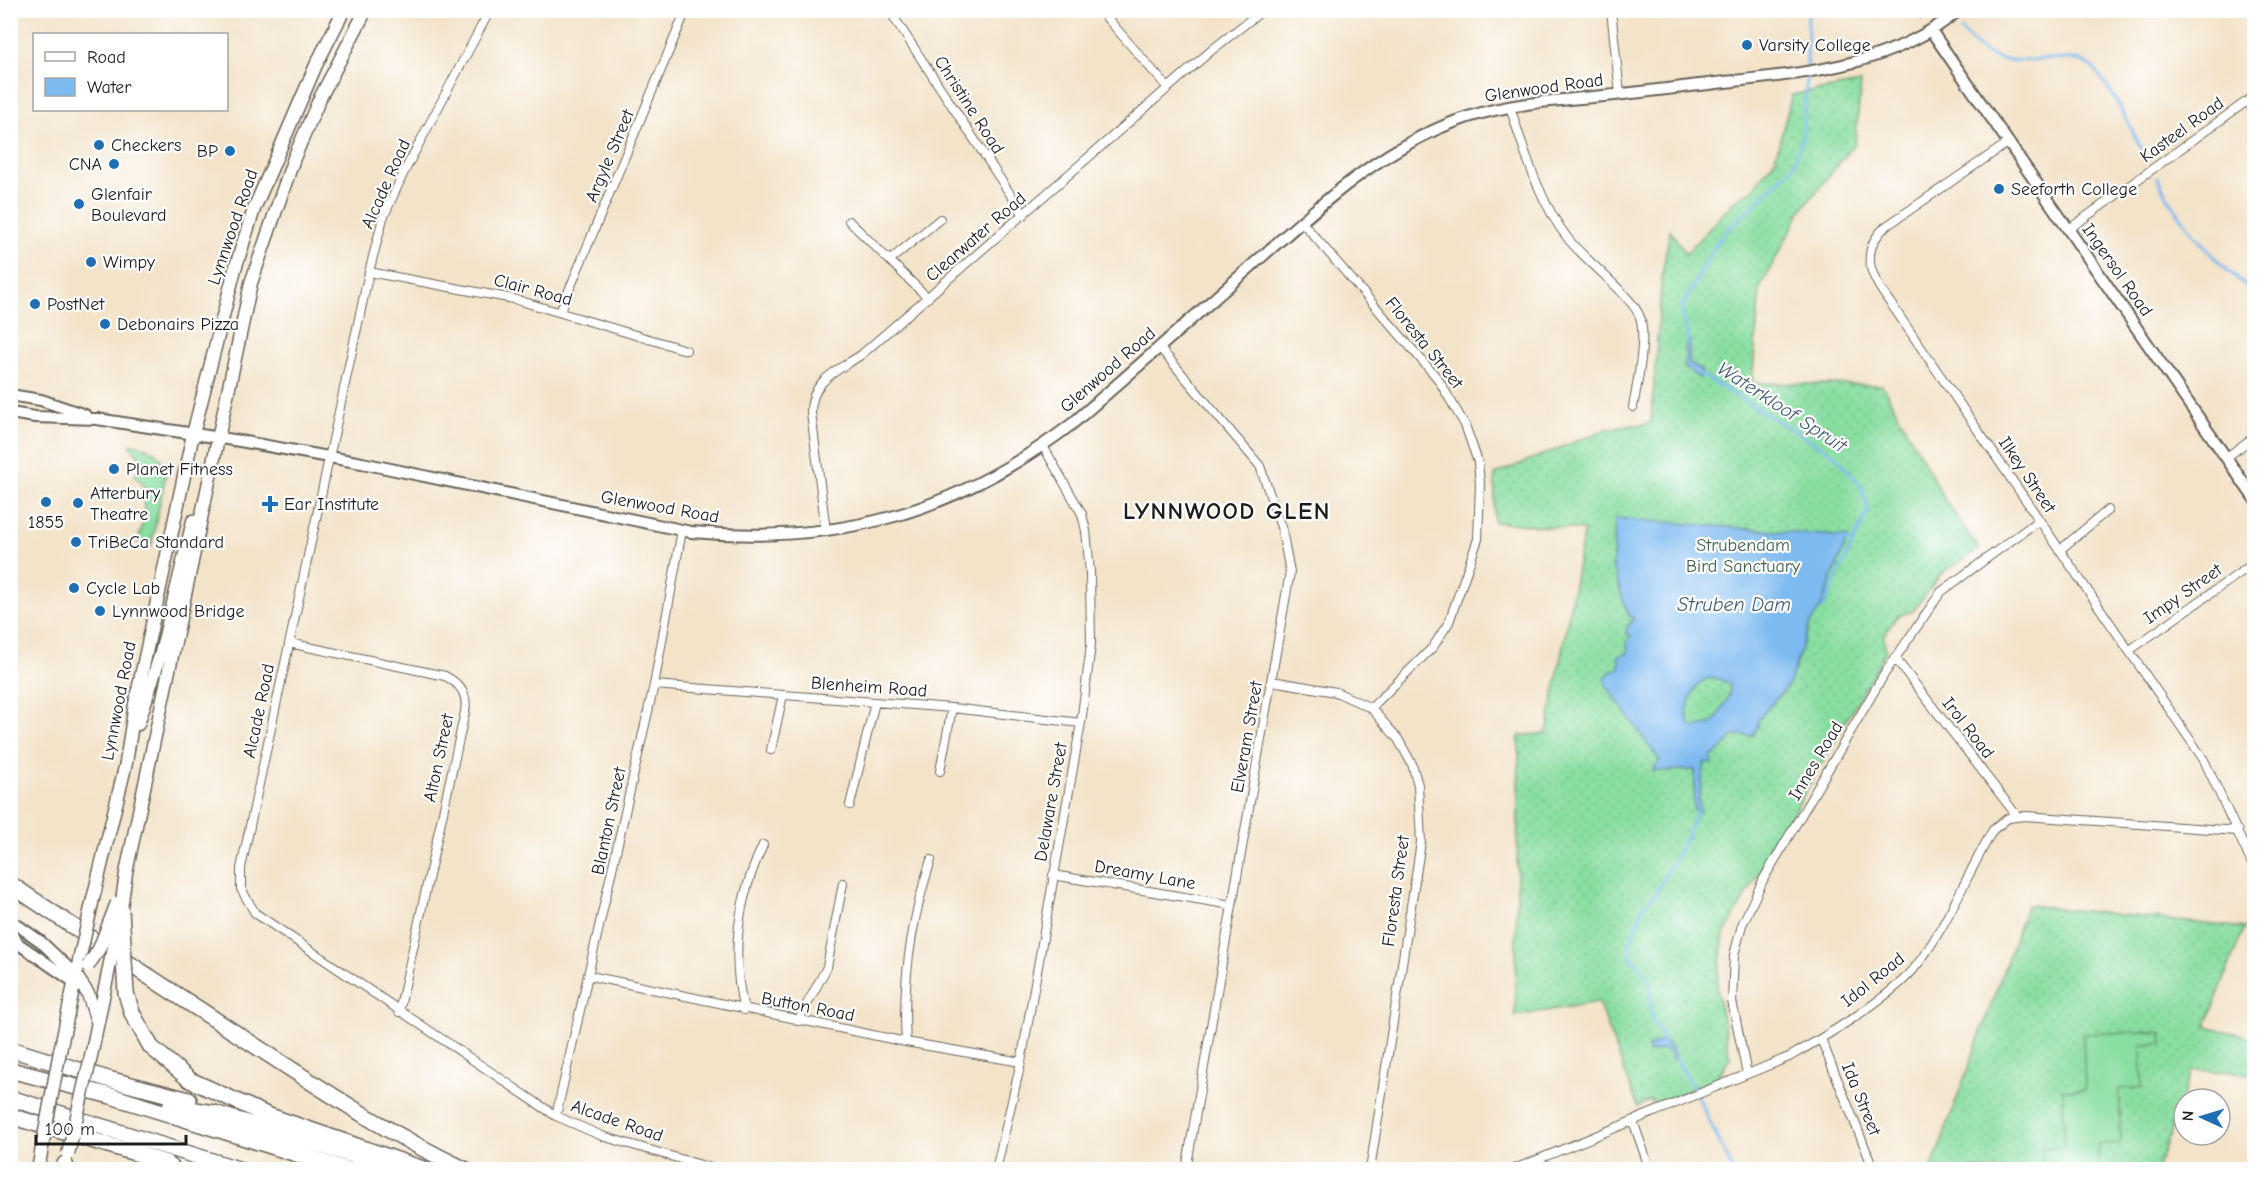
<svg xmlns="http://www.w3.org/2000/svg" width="2265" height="1180" font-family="'Comic Neue',sans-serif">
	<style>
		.grass { fill: url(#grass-dots); stroke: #527d5e; stroke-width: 1.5 }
		.garden { fill: #89dea1; stroke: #527d5e; stroke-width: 1.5 }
		.water { fill: #7dbaf0; stroke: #4c6b86; stroke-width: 1.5; fill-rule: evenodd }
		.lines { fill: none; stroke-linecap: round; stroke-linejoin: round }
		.stream { stroke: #7dbaf0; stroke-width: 3 }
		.street-casing { stroke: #676259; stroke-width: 10 }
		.secondary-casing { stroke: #676259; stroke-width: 14 }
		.primary-casing { stroke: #676259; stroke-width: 15 }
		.highway-casing { stroke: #676259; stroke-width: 18 }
		.street { stroke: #fff; stroke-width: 8 }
		.secondary { stroke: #fff; stroke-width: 10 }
		.primary { stroke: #fff; stroke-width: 12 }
		.highway { stroke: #fff; stroke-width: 15 }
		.primary-bridge-casing { stroke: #676259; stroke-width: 15; stroke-linecap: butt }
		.highway-bridge-casing { stroke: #676259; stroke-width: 18; stroke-linecap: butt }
		.primary-bridge { stroke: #fff; stroke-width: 12 }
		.highway-bridge { stroke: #fff; stroke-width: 15 }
		.poi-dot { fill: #1f6fb2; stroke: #fff; stroke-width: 2 }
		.labels { text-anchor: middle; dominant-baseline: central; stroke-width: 4.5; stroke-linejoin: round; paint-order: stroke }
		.poi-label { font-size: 18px; fill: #1c1c1c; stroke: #fff; text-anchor: start }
		.street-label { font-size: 18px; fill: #1c1c1c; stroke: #fff }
		.park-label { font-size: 18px; fill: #42604b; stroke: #fff }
		.water-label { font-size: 20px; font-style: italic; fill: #435b71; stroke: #fff }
		.district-label { font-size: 24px; font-weight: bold; letter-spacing: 1.5px; fill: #1c1c1c; stroke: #fff }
	</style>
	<defs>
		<pattern id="grass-dots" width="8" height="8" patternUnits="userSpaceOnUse" patternTransform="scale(1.5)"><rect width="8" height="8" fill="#89dea1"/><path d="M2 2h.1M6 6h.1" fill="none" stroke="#76be8a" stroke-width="1.8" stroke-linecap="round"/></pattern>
	</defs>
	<rect width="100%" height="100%" fill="#fff"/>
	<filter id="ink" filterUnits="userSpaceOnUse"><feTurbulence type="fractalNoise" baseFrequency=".0167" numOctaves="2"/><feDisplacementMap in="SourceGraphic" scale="12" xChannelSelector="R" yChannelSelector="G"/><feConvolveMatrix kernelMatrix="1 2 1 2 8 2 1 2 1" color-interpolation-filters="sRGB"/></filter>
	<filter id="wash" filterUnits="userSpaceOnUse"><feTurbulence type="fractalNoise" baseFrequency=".008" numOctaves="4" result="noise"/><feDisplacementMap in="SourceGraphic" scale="24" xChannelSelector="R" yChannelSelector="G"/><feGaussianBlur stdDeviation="1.35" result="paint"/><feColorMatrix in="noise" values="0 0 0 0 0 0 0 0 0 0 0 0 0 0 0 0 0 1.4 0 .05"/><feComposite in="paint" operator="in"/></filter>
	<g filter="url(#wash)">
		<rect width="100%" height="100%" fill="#f3e3c9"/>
		<path class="grass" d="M1861,83L1855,144L1802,209L1760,288L1752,383L1882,385L1945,500L1979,549L1940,575L1913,611L1897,616L1884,636L1886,651L1724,934L1717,987L1730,1059L1716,1078L1653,1106L1650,1100L1638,1107L1598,1002L1515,1016L1519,736L1547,733L1584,530L1494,522L1495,474L1607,429L1651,423L1662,275L1670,230L1686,254L1734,201L1752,190L1775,159L1792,95Z
			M2027,905L2244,928L2206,1026L2254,1038V1073L2192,1070L2157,1169L1931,1170Z"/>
		<path class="garden" d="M132,444C150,447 162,454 166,472L151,546L138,542L145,513L142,496L145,495L142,483L135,476L140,469L141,458L130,446Z
			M2140,1032L2162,1033L2163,1044L2141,1045L2142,1088L2119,1089L2121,1143L2098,1144L2099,1169H2043L2042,1148L2065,1147L2062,1090L2085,1089L2083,1034Z"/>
		<path class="water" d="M1690,340L1689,363L1702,371L1699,378L1684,367L1686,345Z
			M1615,518L1848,537L1821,607L1810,624L1789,684L1758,720V727L1752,736L1734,735L1719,752L1711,757L1712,764L1705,762L1699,798L1700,811L1698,812L1694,810L1695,770L1652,771L1660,761L1606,685L1605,678L1613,669L1616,670L1619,667V656L1628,653L1627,643L1631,636L1626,634L1627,627L1634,619L1628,615L1613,568ZM1708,678L1719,679L1729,684C1731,693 1729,696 1725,703C1716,721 1716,724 1695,728L1689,724C1683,710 1693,684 1708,678Z
			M1663,1040L1668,1043L1678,1060H1674L1666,1048L1648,1053V1047Z"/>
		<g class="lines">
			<path class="stream" d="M1961,30C1972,42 1984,55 2001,59C2027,66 2075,48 2094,69C2111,87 2136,137 2147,160
				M1807,69L1808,10
				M2157,178C2176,217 2218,267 2254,292
				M1689,346L1681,308L1721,236L1793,167L1803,135L1807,75
				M1698,373L1835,455L1862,487L1868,510L1823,608
				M1843,541L1853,542
				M1664,1042L1651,1015L1650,984L1645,972L1632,959L1629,945L1644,905L1656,893L1687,836L1697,809
				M1675,1057L1692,1085L1733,1170"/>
		</g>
	</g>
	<g filter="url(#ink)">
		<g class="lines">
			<g class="street-casing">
				<path id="street" d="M490,10L404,172L383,218L369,272L241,868V889L255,913L556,1116L602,1136L718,1170
					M889,10L1024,215
					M1100,10L1168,88
					M1611,10L1620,94
					M2248,101L2254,112
					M1510,107C1525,152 1539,202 1569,240C1585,260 1633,297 1640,317C1647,337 1637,386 1633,407
					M2009,142L1885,227C1853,258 1878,285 1898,314L2204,760L2254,868
					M849,221L928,298
					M1302,222L1438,379L1465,425L1478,462L1480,484L1478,539L1449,622L1433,647L1371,708L1398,739L1412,764L1418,785L1421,842L1370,1170
					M2069,229L2254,96
					M890,260L940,219
					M369,272L514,299L686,350
					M560,312L686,10
					M1160,348L1260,466L1282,530L1290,572L1186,1170
					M2227,457L2254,437
					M826,531L811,413C811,380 837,371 861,355L1213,49L1263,10
					M2061,549L2108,510
					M289,643L445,676C461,684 468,695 465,712L399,1012
					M2130,650L2254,563
					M1895,658L2017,816
					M1272,681L1336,692L1371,708
					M654,685L952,708L1081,723
					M771,750L783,695
					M940,771L952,708
					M850,805L875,702
					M1053,875L1232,905
					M590,976L906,1042L1021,1062
					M744,1010C730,952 738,898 763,845
					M798,1021L827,967L843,883
					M1821,1039L1874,1170
					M906,1042C902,981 912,918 931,860
					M1747,1074L1732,1001L1734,955L1742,925L1763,880L1885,673L1941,592L2039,520
					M556,1116L654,685L682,530
					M1633,1121L1650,1170
					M1186,1168L1202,1170
					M996,1170L1021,1062L1081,723L1091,645L1090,572L1086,531L1082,514L1043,446
					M1512,1170L1789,1057C1823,1038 1888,999 1913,970C1945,931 1967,874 1993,830L2008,818L2025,816L2238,831"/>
			</g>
			<g class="secondary-casing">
				<path id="secondary" d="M1932,32L2254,498
					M10,395L41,400L85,415
					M10,413L35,417L97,419L240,441L362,463L691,532C838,545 954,514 1072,424C1131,373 1189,321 1248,269C1316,209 1380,146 1468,117C1508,104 1551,101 1593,97C1637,93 1681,87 1725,82C1807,73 1893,66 1959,10
					M10,920L40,941L75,974
					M10,938L74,982"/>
			</g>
			<g class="primary-casing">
				<path id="primary" d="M138,724L161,653L193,521
					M93,899L126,763L135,704L193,434L235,269L254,209L316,65L344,10
					M121,908L126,873L251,283L294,158L320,98L366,10
					M75,974L88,994L97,1021
					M60,1051L80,956
					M90,1061L107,978
					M38,1170L43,1142"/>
			</g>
			<g class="highway-casing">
				<path id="highway" d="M10,884C91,939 172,992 254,1045C323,1090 391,1135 466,1170
					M10,938L13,940
					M132,1013L151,1047L190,1080L267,1115L426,1170
					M10,1049L108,1079L189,1100
					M10,1070L111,1096L348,1170
					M10,1098L241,1170
					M170,1106L214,1113L398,1169
					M10,1116L139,1154L166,1163L174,1170
					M65,1164L66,1170"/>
			</g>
			<use href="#street" class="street"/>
			<use href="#secondary" class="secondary"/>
			<use href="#primary" class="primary"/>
			<use href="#highway" class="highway"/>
			<g class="primary-bridge-casing">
				<path id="primary-bridge" d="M80,956L93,899
					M88,966L99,949L117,903
					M107,978L118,924
					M43,1142L60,1051
					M68,1154L90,1061"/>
			</g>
			<g class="highway-bridge-casing">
				<path id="highway-bridge" d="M121,911L126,993L132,1013"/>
			</g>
			<use href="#primary-bridge" class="primary-bridge"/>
			<use href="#highway-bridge" class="highway-bridge"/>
		</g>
	</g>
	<g class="poi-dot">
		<circle cx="1747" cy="45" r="6"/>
		<circle cx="99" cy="145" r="6"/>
		<circle cx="230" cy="151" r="6"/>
		<circle cx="114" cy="164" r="6"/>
		<circle cx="1999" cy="189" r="6"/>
		<circle cx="79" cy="204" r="6"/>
		<circle cx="91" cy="262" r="6"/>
		<circle cx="35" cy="304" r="6"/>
		<circle cx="105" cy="324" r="6"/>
		<circle cx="114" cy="469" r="6"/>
		<circle cx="46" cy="502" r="6"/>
		<circle cx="78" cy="503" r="6"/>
		<path d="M267 495h6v6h6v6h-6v6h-6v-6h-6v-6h6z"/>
		<circle cx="76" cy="542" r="6"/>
		<circle cx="74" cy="588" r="6"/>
		<circle cx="100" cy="611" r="6"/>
	</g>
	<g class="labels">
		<g class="poi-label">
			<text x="1759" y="45">Varsity College</text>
			<text x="111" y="145">Checkers</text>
			<text x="218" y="151" text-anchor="end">BP</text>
			<text x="102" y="164" text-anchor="end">CNA</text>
			<text x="2011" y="189">Seeforth College</text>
			<text x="91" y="194">Glenfair<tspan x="91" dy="21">Boulevard</tspan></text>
			<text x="103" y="262">Wimpy</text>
			<text x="47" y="304">PostNet</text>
			<text x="117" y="324">Debonairs Pizza</text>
			<text x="126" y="469">Planet Fitness</text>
			<text x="90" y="493">Atterbury<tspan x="90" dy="21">Theatre</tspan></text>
			<text x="284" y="504">Ear Institute</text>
			<text x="46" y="522" text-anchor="middle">1855</text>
			<text x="88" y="542">TriBeCa Standard</text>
			<text x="86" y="588">Cycle Lab</text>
			<text x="112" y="611">Lynnwood Bridge</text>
		</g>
		<g class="street-label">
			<text transform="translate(1544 88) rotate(-8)">Glenwood Road</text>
			<text transform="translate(969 105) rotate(57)">Christine Road</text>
			<text transform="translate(2182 130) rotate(-36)">Kasteel Road</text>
			<text transform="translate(610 156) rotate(-67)">Argyle Street</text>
			<text transform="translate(386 184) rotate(-66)">Alcade Road</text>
			<text transform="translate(233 227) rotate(-71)">Lynnwood Road</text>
			<text transform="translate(976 237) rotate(-41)">Clearwater Road</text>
			<text transform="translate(2117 270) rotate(55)">Ingersol Road</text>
			<text transform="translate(533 290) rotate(15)">Clair Road</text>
			<text transform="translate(1424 343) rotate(51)">Floresta Street</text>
			<text transform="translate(1108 370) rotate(-41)">Glenwood Road</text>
			<text transform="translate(2027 475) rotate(56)">Ilkey Street</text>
			<text transform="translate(660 507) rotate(10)">Glenwood Road</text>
			<text transform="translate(2183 594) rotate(-35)">Impy Street</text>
			<text transform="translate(869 687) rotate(4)">Blenheim Road</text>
			<text transform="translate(119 701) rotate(-79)">Lynnwood Road</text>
			<text transform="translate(259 711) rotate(-78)">Alcade Road</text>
			<text transform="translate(1968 728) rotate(52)">Irol Road</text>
			<text transform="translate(1247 737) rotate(-80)">Elveram Street</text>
			<text transform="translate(439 758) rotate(-78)">Alton Street</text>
			<text transform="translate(1816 761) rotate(-59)">Innes Road</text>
			<text transform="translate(1051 802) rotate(-80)">Delaware Street</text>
			<text transform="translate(609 821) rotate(-78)">Blanton Street</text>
			<text transform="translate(1145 875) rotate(10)">Dreamy Lane</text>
			<text transform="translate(1396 891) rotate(-82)">Floresta Street</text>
			<text transform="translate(1873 980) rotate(-39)">Idol Road</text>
			<text transform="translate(808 1007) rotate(11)">Button Road</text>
			<text transform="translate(1861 1099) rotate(68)">Ida Street</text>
			<text transform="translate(617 1121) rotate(19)">Alcade Road</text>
		</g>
		<g class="park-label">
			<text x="1743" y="545">Strubendam<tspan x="1743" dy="21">Bird Sanctuary</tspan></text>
		</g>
		<g class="water-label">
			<text transform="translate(1782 407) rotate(33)">Waterkloof Spruit</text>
			<text x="1734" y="604">Struben Dam</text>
		</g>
		<g class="district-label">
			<text x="1227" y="511">LYNNWOOD GLEN</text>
		</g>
	</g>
	<rect width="2265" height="1180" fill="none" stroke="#fff" stroke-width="36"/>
	<rect x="33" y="33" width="195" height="78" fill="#ffffff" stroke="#a4a4a4" stroke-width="1.5"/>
	<rect x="45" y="52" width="30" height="9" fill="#ffffff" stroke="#a4a4a4" stroke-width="1.5"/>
	<text x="87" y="63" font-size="18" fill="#1c1c1c">Road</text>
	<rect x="45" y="78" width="30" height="18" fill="#7dbaf0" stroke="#a4a4a4" stroke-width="1.5"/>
	<text x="87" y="93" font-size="18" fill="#1c1c1c">Water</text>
	<g transform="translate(2202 1117) rotate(274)"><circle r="28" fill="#ffffff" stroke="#a4a4a4" stroke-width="1.5"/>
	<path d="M0-4.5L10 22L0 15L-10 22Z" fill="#1f6fb2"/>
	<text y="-9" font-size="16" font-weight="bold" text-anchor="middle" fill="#1c1c1c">N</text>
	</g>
	<path d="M36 1135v9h150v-9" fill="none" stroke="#1c1c1c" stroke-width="3"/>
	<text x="45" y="1135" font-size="18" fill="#1c1c1c" stroke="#ffffff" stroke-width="4.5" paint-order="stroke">100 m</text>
</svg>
